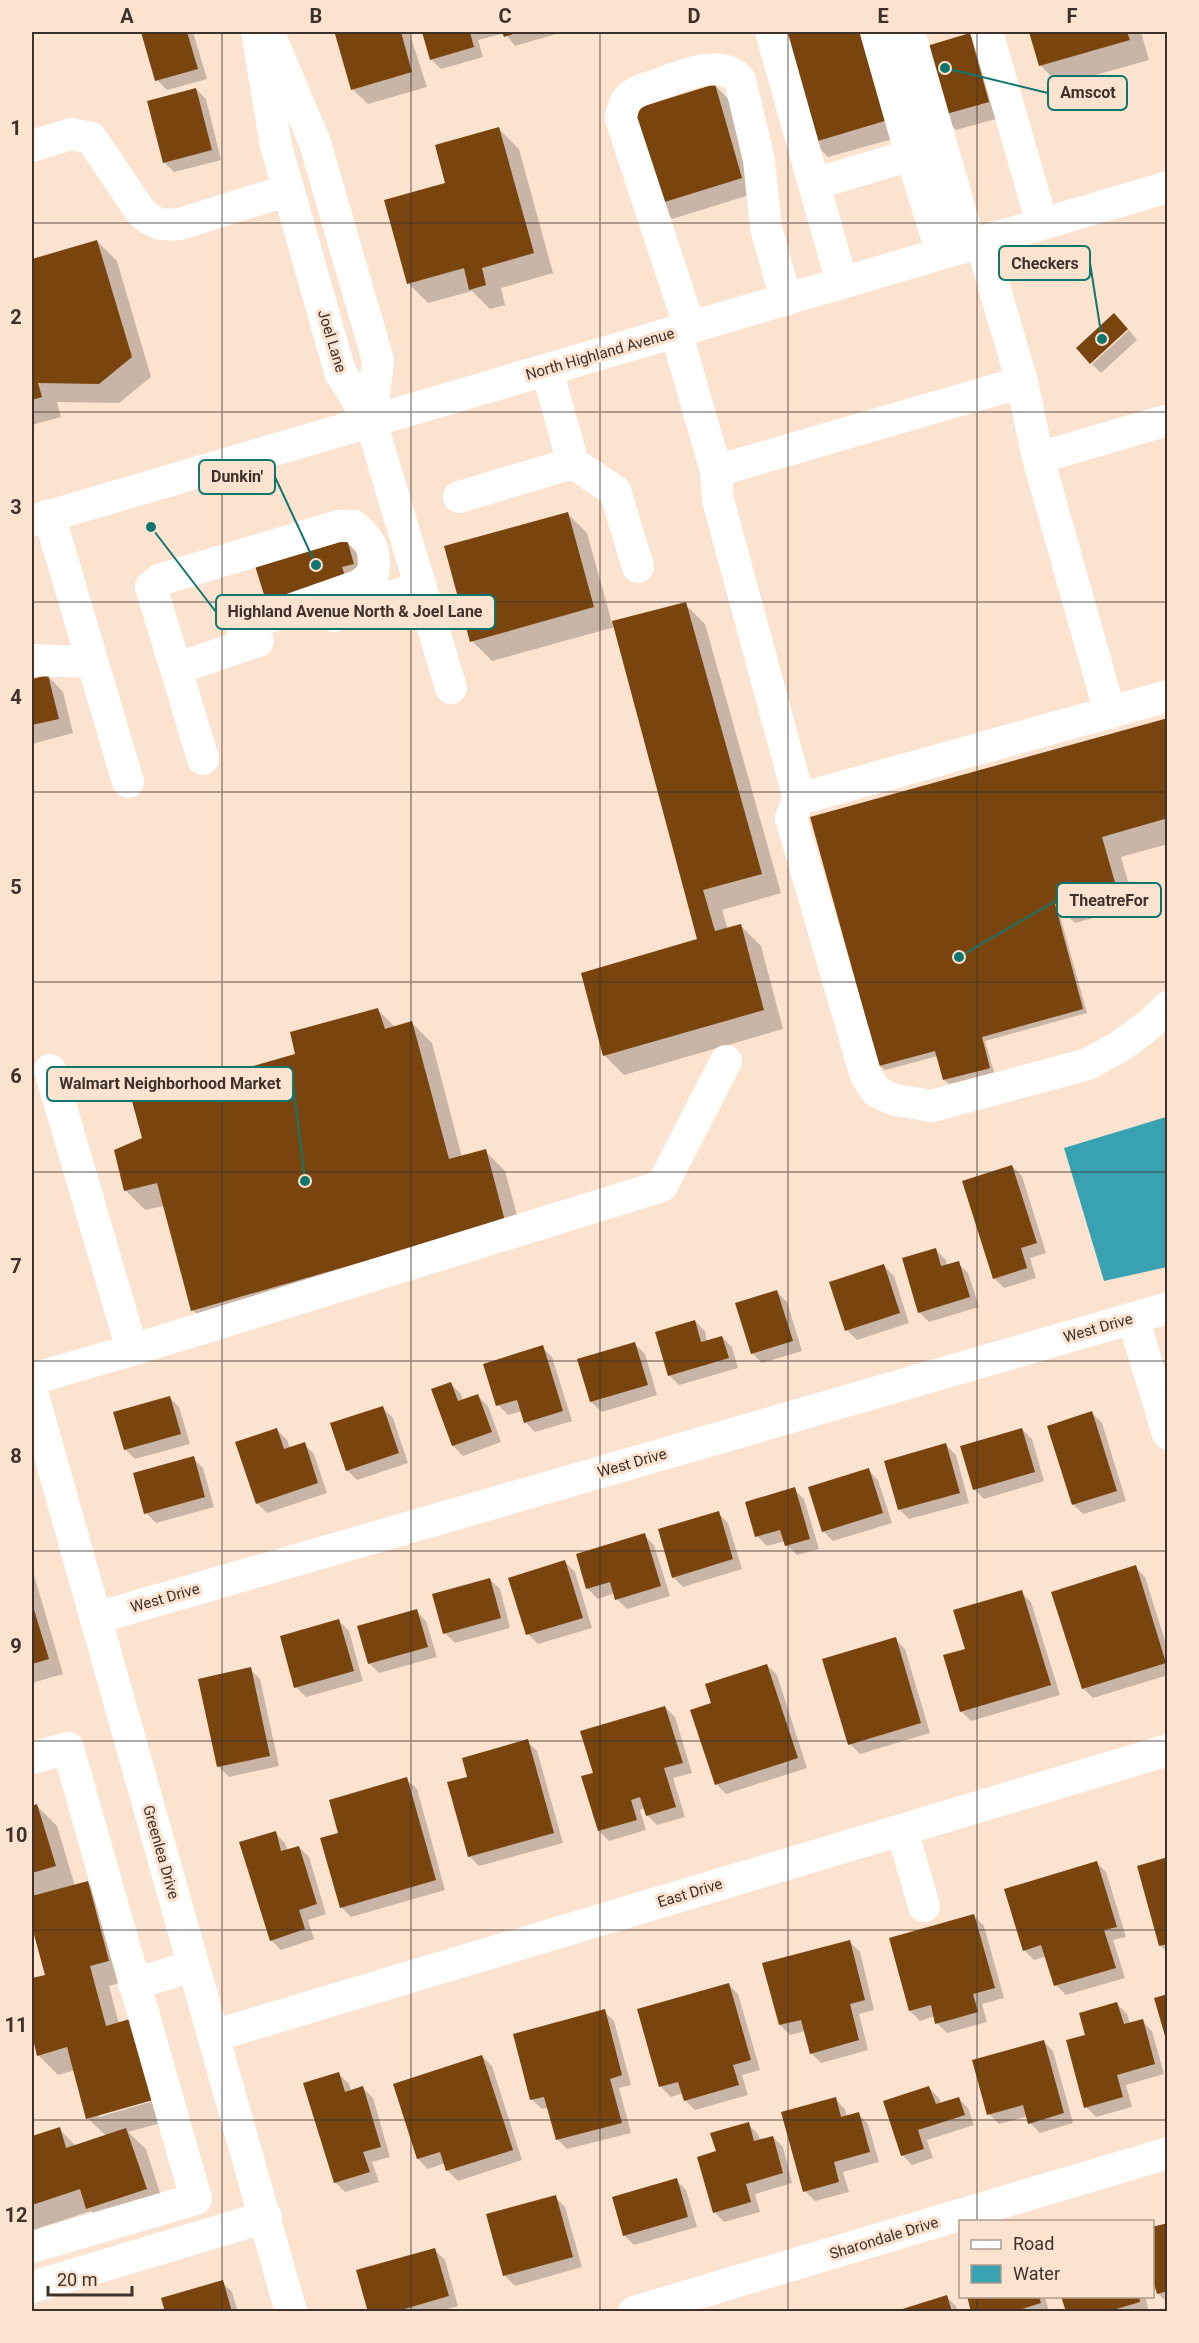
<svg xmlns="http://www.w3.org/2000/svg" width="1199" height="2343" font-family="Roboto,sans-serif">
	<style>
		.water { fill: #38a1b2 }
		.shadow { fill: #0003; fill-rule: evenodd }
		.building { fill: #7a440f }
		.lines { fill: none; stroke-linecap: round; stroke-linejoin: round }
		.minor { stroke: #fff; stroke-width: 32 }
		.grid { fill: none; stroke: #3c322b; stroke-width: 1.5; stroke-opacity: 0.55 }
		.labels { text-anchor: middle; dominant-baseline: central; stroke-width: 6; stroke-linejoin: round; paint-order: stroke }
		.street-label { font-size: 15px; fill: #3c322b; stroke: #fce3d0 }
		.leader { fill: none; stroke: #0f766e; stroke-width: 2 }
		.callout-dot { fill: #0f766e; stroke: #fce3d0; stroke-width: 2 }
		.callout { fill: #fce3d0; stroke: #0f766e; stroke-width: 2 }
		.callout-label { font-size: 16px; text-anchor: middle; font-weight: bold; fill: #3c322b }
		.neatline { fill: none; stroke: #3c322b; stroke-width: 2 }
		.grid-label { font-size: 20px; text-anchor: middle; font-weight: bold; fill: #3c322b }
	</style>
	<rect width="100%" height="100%" fill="#fce3d0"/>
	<path class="water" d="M1166,1117L1168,1118L1167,1267L1104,1281L1064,1148Z"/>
	<path class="shadow" d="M143,32H193L207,79L167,90L157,80Z
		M351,32H409L427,87L368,104L352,89L337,35Z
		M424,32H500L501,34L478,40L483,57L441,69L431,59Z
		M504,32H563L515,46Z
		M782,32H873L903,136L828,157L813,142Z
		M1031,32H1141L1149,60L1060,85L1040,65Z
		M969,35L984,50L1003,117L956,130L941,115Z
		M715,85L730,101L756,193L672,219L657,204Z
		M196,89L206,99L221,160L174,172L164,162Z
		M499,129L519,149L553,273L501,288L505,305L490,309L472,291L428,303L408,283L446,184Z
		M97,241L117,261L151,377L119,403L57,402L61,417L32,425V261Z
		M1129,330L1137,340L1101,373L1092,364Z
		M567,513L587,533L612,623L685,604L705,624L781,893L722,910L728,930L741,926L761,946L783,1029L624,1075L604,1055L699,940L615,627L492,661L472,641Z
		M346,542L362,557L360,594L301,554Z
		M48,676L63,692L73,733L32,744V681Z
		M1168,720V844L1121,857L1135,906L1075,923L1057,905L1087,1013L985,1041L994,1072L992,1073L949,1084L944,1080L938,1056L885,1070L880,1066Z
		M378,1010L395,1027L412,1023L432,1043L462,1157L485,1151L505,1171L524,1241L213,1330L193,1310L164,1206L145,1210L125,1190L143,1138Z
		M1012,1166L1022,1176L1046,1253L1030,1258L1036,1278L1004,1288L994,1278Z
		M936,1250L946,1260L947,1266L958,1263L968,1273L979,1307L929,1322L919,1312Z
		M884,1266L894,1276L909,1323L857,1340L847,1330Z
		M777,1292L787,1302L802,1351L762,1363L752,1353Z
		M695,1321L705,1331L707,1341L722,1337L732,1347L738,1368L679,1385L669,1375Z
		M635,1344L645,1354L657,1395L602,1412L591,1402L579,1360Z
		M542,1347L552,1357L572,1421L535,1432L525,1422L522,1411L508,1415L498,1405Z
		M451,1384L461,1394L463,1401L478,1396L488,1406L501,1442L463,1456L453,1446Z
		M169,1397L179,1407L190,1444L135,1459L125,1449Z
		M383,1408L393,1418L408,1463L357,1480L347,1470Z
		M1092,1413L1102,1423L1126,1501L1083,1514L1073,1504Z
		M1022,1429L1032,1439L1044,1481L984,1499L974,1489Z
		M277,1430L287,1440L290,1448L304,1444L314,1454L327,1493L267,1513L257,1503Z
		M946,1445L956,1455L969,1503L909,1519L899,1509Z
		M193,1458L203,1468L214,1507L156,1523L146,1513Z
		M868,1470L878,1480L892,1523L833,1541L823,1531Z
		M794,1489L804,1499L819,1549L797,1555L787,1545L785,1541L767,1546L757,1536Z
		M718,1513L728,1523L742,1569L683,1587L673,1577Z
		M644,1535L654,1545L670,1596L627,1609L617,1599L615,1593L598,1599L588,1589L578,1555Z
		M565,1562L575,1572L592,1628L538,1644L528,1634Z
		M1135,1567L1145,1577L1168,1650V1675L1093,1698L1083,1688Z
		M32,1568L63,1674L32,1683Z
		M489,1579L500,1589L510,1628L455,1643L445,1633Z
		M1021,1592L1031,1602L1060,1695L971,1721L961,1711L967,1650Z
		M416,1611L426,1621L437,1657L379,1673L369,1663Z
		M339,1621L349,1631L363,1681L306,1697L296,1687Z
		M895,1639L905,1649L930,1733L860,1754L850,1744Z
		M767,1665L777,1675L807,1768L726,1794L716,1784L713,1704Z
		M250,1669L260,1679L279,1766L229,1777L219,1767L200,1680Z
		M665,1707L675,1717L692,1773L673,1778L685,1817L657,1825L647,1815L645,1808L640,1810L646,1830L609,1841L599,1831L594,1774Z
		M527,1741L537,1751L563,1843L479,1866L469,1856Z
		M406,1779L417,1789L445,1890L351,1917L341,1907L340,1834Z
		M37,1806L57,1826L75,1886L87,1882L107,1902L128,1980L109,1986L119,2024L130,2021L150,2041L172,2120L128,2132L146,2149L165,2209L108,2228L91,2211L39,2228L46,2249L32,2254V2138L59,2129L76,2146L106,2136L88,2118L75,2070L58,2075L38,2055L32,2029V1980L46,1976L32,1921V1807ZM159,2096L160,2099L99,2117V2114Z
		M275,1833L285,1843L288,1851L299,1847L309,1857L326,1914L308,1920L314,1939L281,1950L271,1940Z
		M1168,1859V1953L1160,1945Z
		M1096,1862L1106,1872L1126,1937L1113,1940L1125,1978L1066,1995L1056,1985L1047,1956L1034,1960L1024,1950Z
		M974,1916L984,1926L1004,1998L982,2004L987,2022L947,2033L937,2023L935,2016L920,2021L910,2011Z
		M850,1942L860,1952L874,2010L859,2014L868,2050L821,2063L811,2053L805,2031L790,2035L780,2025Z
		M728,1984L738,1994L760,2070L742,2075L748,2095L695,2110L685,2100L683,2093L671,2097L661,2087Z
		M1117,2004L1127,2014L1130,2024L1142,2021L1152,2031L1164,2074L1126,2085L1132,2107L1096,2117L1086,2107L1087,2036Z
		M604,2011L614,2021L631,2085L619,2088L631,2133L567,2149L557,2139L549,2108L542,2109L531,2099Z
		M1043,2041L1053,2051L1073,2123L1040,2133L1030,2123L1028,2116L999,2124L989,2114Z
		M482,2056L492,2066L522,2160L458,2181L448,2171L445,2163L428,2169L418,2159L395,2085Z
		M339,2074L349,2084L351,2091L363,2088L373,2098L390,2157L372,2162L379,2182L345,2192L335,2182Z
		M929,2088L939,2098L941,2104L958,2098L968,2108L974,2125L927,2140L933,2158L912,2165L902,2155Z
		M835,2099L845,2109L847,2117L858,2114L868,2124L879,2162L843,2172L849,2192L815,2201L805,2191Z
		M748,2124L758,2134L760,2140L773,2137L783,2147L792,2183L755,2194L760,2212L724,2222L714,2212L718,2152Z
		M676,2180L686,2190L697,2227L634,2245L624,2235Z
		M555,2197L565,2207L582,2267L515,2286L505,2276L488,2215Z
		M1168,2224V2303L1158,2294Z
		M435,2250L445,2260L458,2306L438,2312H369Z
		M222,2282L232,2292L238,2312H167Z
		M946,2296L956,2306L958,2312H899Z
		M968,2296H1045L1049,2312H973Z
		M1063,2296H1145L1149,2312H1067Z"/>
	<path class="building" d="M141,32H187L198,69L155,81Z
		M346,32H401L412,72L351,90L335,34Z
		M422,32H470L474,47L430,60Z
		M502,32H519L504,37Z
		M780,32H863L888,120L811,143Z
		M1029,32H1127L1130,40L1039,66Z
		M970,33L989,102L939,116L920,48Z
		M715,84L742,178L655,205L628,111Z
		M196,88L212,150L163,163L147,101Z
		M499,127L534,253L482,268L486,285L469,290L464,268L407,284L384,200L445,183L435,145Z
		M97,240L132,357L99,384L38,383L42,397L32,400V259Z
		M1114,313L1128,329L1090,364L1076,348Z
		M568,512L594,607L470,642L444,546Z
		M347,540L354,564L342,567L346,579L267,604L255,566Z
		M686,602L762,874L703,890L715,931L741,924L764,1010L603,1056L581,973L697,939L612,621Z
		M48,675L59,719L32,725V679Z
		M1168,718V818L1102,837L1116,886L1055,904L1083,1009L982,1037L990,1068L987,1069L943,1080L935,1051L879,1066L810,817Z
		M378,1008L385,1029L412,1021L449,1159L486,1149L505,1221L191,1311L157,1183L124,1191L114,1150L142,1138L132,1101L295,1054L290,1032Z
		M1012,1165L1037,1243L1021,1248L1027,1268L993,1279L962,1181Z
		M936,1248L941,1266L959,1261L970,1297L918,1313L902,1258Z
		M884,1264L900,1313L845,1331L829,1282Z
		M777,1290L793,1341L751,1354L735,1303Z
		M695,1320L701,1342L722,1336L729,1358L668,1376L655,1332Z
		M635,1342L648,1385L590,1402L577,1359Z
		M543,1345L563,1411L524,1423L517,1400L496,1406L483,1364Z
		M451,1382L458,1401L478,1394L492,1432L452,1446L431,1389Z
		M170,1396L181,1434L124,1450L113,1412Z
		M383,1406L399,1453L346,1471L330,1423Z
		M1092,1411L1117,1491L1072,1505L1047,1426Z
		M277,1428L284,1449L305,1442L318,1483L256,1504L235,1442Z
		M1022,1428L1035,1472L973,1490L960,1446Z
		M946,1443L960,1493L898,1510L884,1461Z
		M194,1456L205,1497L144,1514L133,1473Z
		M869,1468L883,1513L822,1532L808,1487Z
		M795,1487L810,1539L785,1546L780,1530L755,1537L745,1502Z
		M719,1511L733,1559L672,1578L658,1529Z
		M645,1533L661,1586L615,1600L610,1582L586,1589L576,1554Z
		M565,1560L583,1618L526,1635L508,1578Z
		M1136,1565L1166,1663L1082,1689L1051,1592Z
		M490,1578L501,1618L443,1634L432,1594Z
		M1022,1590L1051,1685L960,1712L943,1655L965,1649L953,1610Z
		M32,1603L49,1659L32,1664Z
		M417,1609L428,1647L368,1664L357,1626Z
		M339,1619L354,1671L294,1688L280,1636Z
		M896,1637L921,1723L848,1745L822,1659Z
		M767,1664L798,1758L715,1785L690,1710L711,1703L705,1684Z
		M251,1667L270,1756L217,1767L198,1679Z
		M665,1706L683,1763L664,1768L676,1807L646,1816L640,1797L631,1800L637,1820L598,1831L581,1776L593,1773L580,1731Z
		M528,1739L554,1833L468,1857L447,1782L467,1777L462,1758Z
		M407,1777L436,1880L340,1908L320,1838L338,1833L329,1800Z
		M37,1804L56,1866L32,1873V1806Z
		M276,1831L281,1851L299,1846L317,1904L299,1910L305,1929L270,1941L239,1842Z
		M1168,1857V1944L1159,1946L1137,1866Z
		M1097,1861L1117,1927L1104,1930L1116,1968L1054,1986L1041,1945L1023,1951L1004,1889Z
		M88,1881L109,1961L90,1966L106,2026L130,2019L153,2100L86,2119L67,2047L37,2056L32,2035V1978L45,1975L32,1927V1896Z
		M974,1914L995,1988L973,1994L978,2012L957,2018L935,2024L931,2005L909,2011L889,1938Z
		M850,1940L865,2000L850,2004L859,2040L810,2054L801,2020L779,2025L762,1963Z
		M729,1983L751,2060L733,2065L739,2085L684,2101L678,2082L659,2087L637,2009Z
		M1168,1994V2043H1167L1154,1998Z
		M1117,2002L1124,2024L1143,2019L1155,2064L1117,2075L1123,2097L1084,2108L1066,2040L1085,2035L1079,2013Z
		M605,2009L622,2075L610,2079L622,2123L556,2140L544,2097L530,2100L513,2034Z
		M1044,2040L1064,2113L1028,2124L1023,2105L987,2115L972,2060Z
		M482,2055L513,2150L446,2171L440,2152L417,2159L393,2084Z
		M339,2072L345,2092L363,2086L381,2147L363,2152L370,2172L334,2183L303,2083Z
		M929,2086L936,2104L959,2097L965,2115L918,2130L924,2149L901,2156L883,2101Z
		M836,2097L841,2117L859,2112L870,2152L834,2162L839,2182L803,2192L781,2112Z
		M749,2122L754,2141L773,2136L783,2173L746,2184L751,2202L713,2213L697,2157L716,2151L710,2133Z
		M60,2127L66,2148L126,2128L147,2189L86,2209L80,2189L32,2205V2136Z
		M677,2178L688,2217L623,2236L612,2197Z
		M556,2195L573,2257L503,2276L486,2214Z
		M1168,2223V2291L1157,2294L1152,2278V2227Z
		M435,2248L449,2296L394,2312H368L356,2270Z
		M223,2280L232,2312H165L161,2298Z
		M947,2295L952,2312H896V2311Z
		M967,2296H1039L1041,2303L1013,2312H971Z
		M1061,2296H1139L1140,2302L1106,2312H1066Z"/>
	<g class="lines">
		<path class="minor" d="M257,32L276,146L340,372L371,422L451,688
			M771,32L814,184
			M876,32L911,155
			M909,32L970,245
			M987,32L1042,224
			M270,36L315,143L378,360L371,422
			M32,146L71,134L91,138L141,212C154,224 162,226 180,224L288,190
			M981,242L1022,382L1038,458L1110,713
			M842,283L814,184L911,155L942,253
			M690,328L621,119C622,111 623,104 629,98C636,90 650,88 659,84C682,76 721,58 740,80L759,160L766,228L786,300
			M676,332L716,471L718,500L799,799L1168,696
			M547,370L573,463L615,491L638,567
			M1038,458L1168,420
			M716,471L1022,382
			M459,497L573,463
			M49,515L128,782
			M32,521L1168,187
			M334,616L421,587
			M32,660L92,662
			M176,669L151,587L159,580L338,526H354C372,543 376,549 373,574L360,585L244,626L240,647
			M203,759L176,669L258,641
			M799,799L791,818L866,1076L877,1092L895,1100L932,1106L1088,1064L1119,1047L1149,1025L1168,1007
			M50,1070L132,1350
			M1133,1318L1168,1434
			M32,1379L132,1350L662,1186L726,1061
			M32,1392L291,2312
			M96,1618L1168,1308
			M32,1758L68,1748L196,2199L32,2247
			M902,1830L924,1906
			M134,1984L193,1966
			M213,2036L1168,1750
			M32,2287L266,2217
			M634,2312L1168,2153"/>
	</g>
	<path class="grid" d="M222,32V2312M411,32V2312M600,32V2312M788,32V2312M977,32V2222M32,223H1168M32,412H1168M32,602H1168M32,792H1168M32,982H1168M32,1172H1168M32,1361H1168M32,1551H1168M32,1741H1168M32,1930H1168M32,2120H1168M977,2296V2312"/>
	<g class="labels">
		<g class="street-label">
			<text transform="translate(332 341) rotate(73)">Joel Lane</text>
			<text transform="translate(600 354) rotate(-16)">North Highland Avenue</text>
			<text transform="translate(1098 1328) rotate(-16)">West Drive</text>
			<text transform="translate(632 1463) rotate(-16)">West Drive</text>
			<text transform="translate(165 1598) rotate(-16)">West Drive</text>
			<text transform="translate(161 1852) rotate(74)">Greenlea Drive</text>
			<text transform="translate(690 1893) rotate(-17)">East Drive</text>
			<text transform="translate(884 2238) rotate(-17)">Sharondale Drive</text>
		</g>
	</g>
	<path class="leader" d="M945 68L1048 93M1102 339L1090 263M316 565L275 477M151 527L216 612M959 957L1057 900M305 1181L293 1084"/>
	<g class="callout-dot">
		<circle cx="945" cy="68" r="6"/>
		<circle cx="1102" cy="339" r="6"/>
		<circle cx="316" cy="565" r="6"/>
		<circle cx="151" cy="527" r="6"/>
		<circle cx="959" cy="957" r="6"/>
		<circle cx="305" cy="1181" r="6"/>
	</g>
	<g class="callout">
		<rect x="1048" y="76" width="79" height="34" rx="6"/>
		<rect x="999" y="246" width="91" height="34" rx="6"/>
		<rect x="199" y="460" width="76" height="34" rx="6"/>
		<rect x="216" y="595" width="279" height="34" rx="6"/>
		<rect x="1057" y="883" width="104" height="34" rx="6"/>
		<rect x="47" y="1067" width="246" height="34" rx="6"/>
	</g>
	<g class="callout-label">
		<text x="1088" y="98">Amscot</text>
		<text x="1045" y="269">Checkers</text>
		<text x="237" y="482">Dunkin'</text>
		<text x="355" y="617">Highland Avenue North &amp; Joel Lane</text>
		<text x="1109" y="906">TheatreFor</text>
		<text x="170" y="1089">Walmart Neighborhood Market</text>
	</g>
	<rect width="1199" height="2343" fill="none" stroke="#fce3d0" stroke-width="66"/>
	<rect x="959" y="2220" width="195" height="78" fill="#fce3d0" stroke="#af9c8e" stroke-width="1.5"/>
	<rect x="971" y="2240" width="30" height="9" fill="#ffffff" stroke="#af9c8e" stroke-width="1.5"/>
	<text x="1013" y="2250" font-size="18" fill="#3c322b">Road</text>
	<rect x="971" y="2265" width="30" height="18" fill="#38a1b2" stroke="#af9c8e" stroke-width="1.5"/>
	<text x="1013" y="2280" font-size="18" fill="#3c322b">Water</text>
	<path d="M48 2286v9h84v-9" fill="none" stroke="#3c322b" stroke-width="3"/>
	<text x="57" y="2286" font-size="18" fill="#3c322b" stroke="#fce3d0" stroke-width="4.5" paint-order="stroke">20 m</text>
	<rect x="33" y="33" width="1133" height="2277" class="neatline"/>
	<g class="grid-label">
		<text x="127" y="23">A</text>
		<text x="316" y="23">B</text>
		<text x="505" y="23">C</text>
		<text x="694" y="23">D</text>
		<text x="883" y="23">E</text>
		<text x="1072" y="23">F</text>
		<text x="16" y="135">1</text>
		<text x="16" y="324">2</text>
		<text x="16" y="514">3</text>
		<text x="16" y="704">4</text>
		<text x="16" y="894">5</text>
		<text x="16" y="1083">6</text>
		<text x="16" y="1273">7</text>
		<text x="16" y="1463">8</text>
		<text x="16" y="1653">9</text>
		<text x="16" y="1842">10</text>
		<text x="16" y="2032">11</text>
		<text x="16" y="2222">12</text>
	</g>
</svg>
